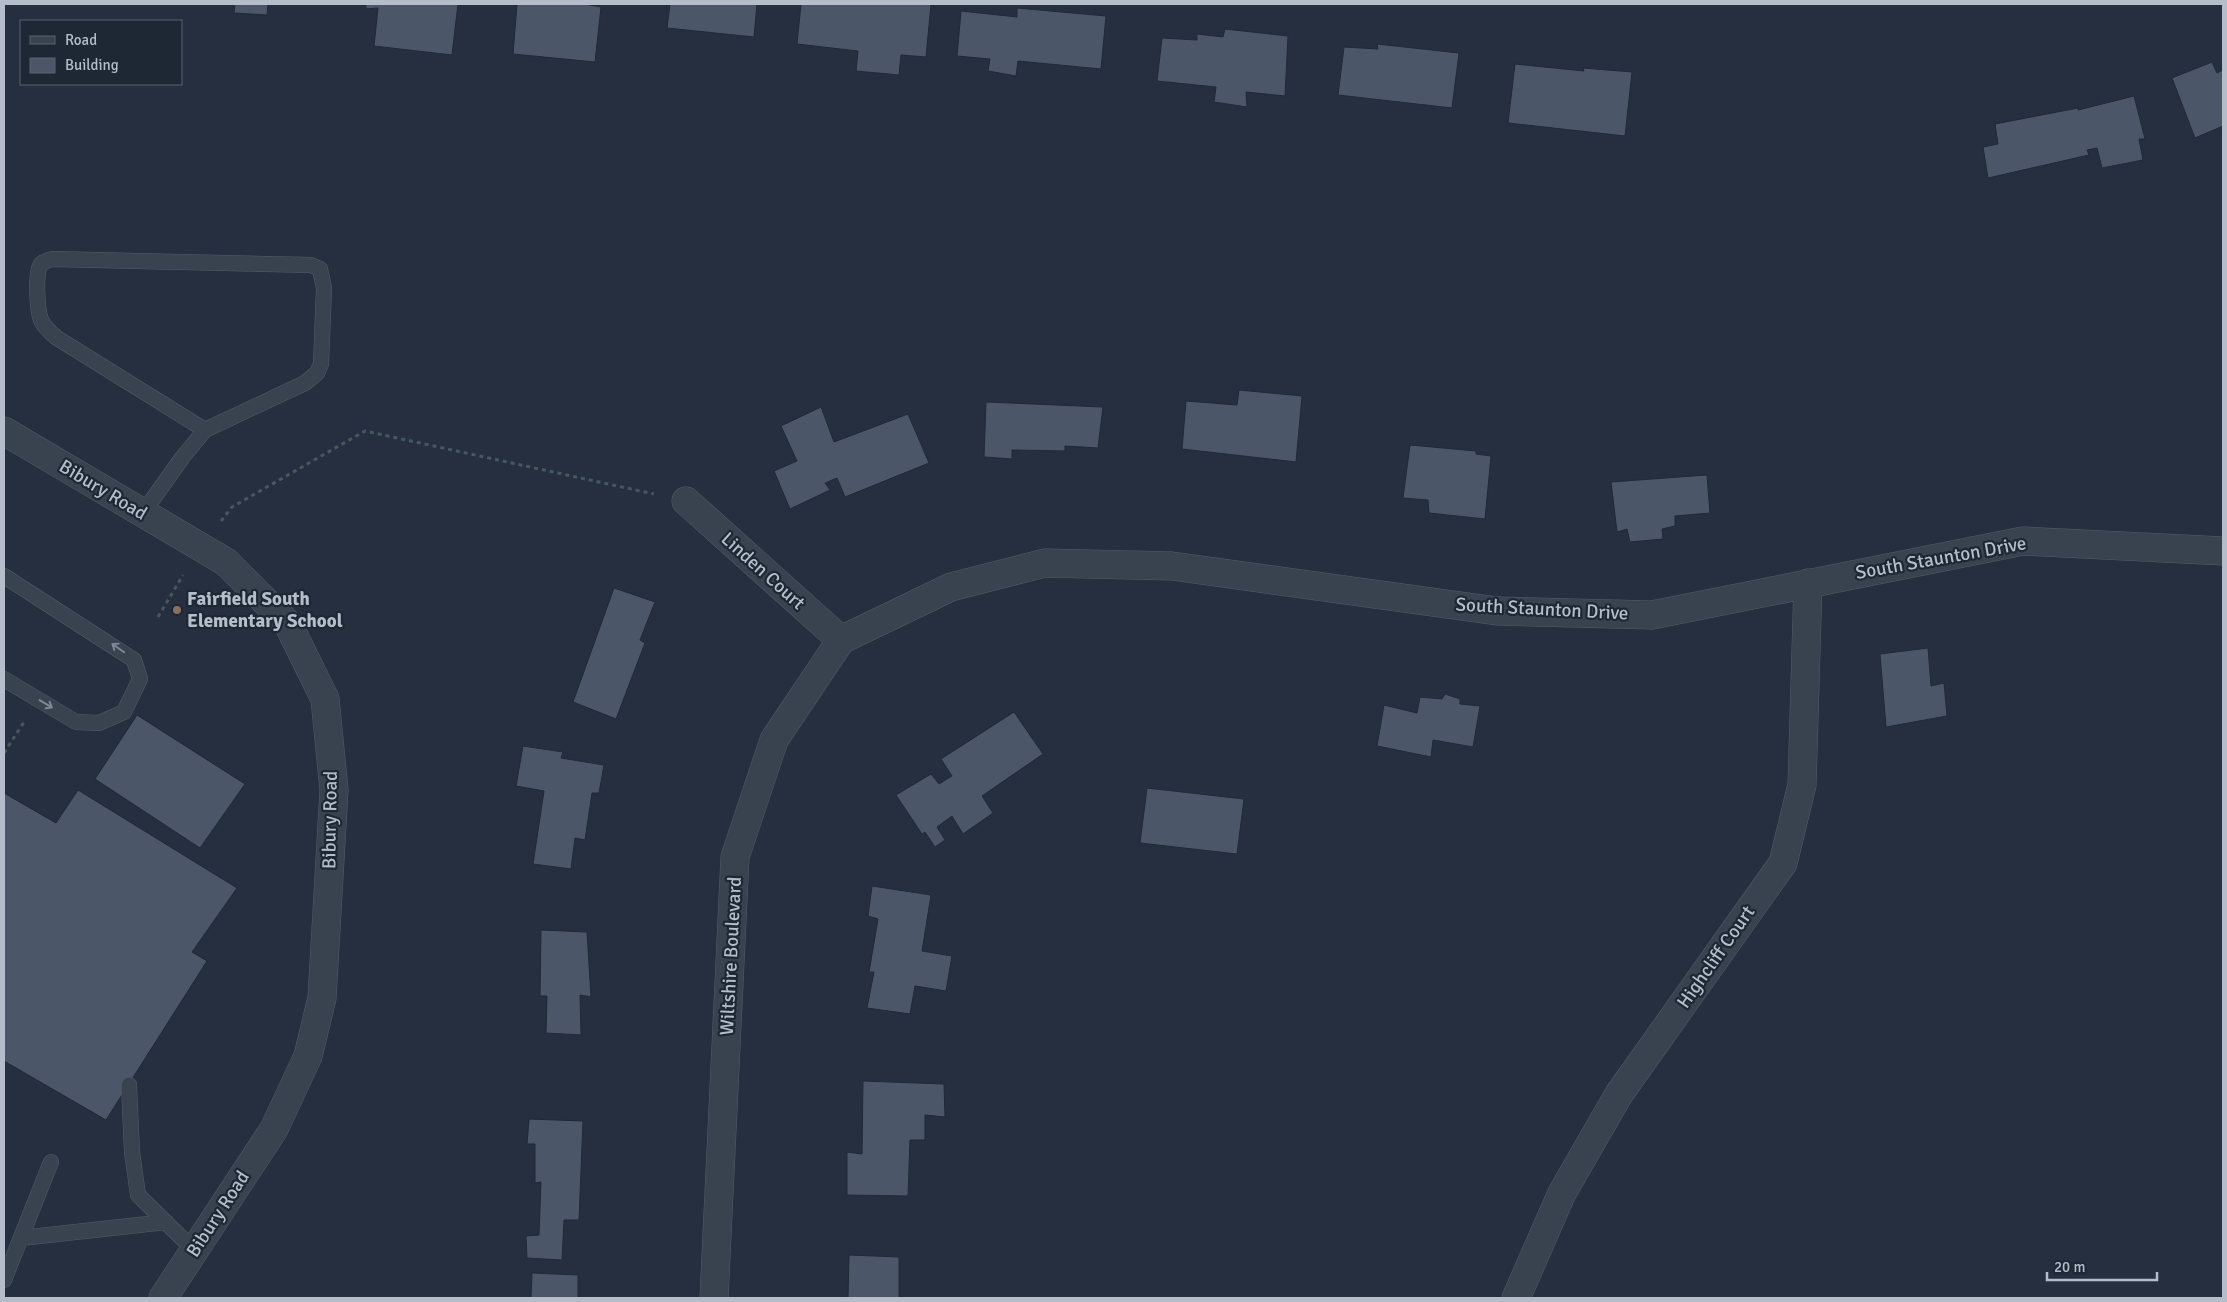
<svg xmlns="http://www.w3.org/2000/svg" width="2227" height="1302" font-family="Signika,sans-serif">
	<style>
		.building { fill: #4b5668; stroke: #202936 }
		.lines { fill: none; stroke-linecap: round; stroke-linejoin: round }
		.lane-casing { stroke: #545d6a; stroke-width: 16 }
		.street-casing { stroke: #545d6a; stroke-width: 29 }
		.path { stroke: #45595d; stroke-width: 3; stroke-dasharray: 4 4; stroke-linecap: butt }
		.lane { stroke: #39424f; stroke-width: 15 }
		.street { stroke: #39424f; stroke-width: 28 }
		.oneway { stroke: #7e8693 }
		.education-dot { fill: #8d6e63; stroke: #1e2734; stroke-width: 2 }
		.labels { text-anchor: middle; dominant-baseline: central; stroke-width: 4.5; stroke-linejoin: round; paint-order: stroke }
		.street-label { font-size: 19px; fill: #b6bdca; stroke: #1e2734 }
		.poi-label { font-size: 19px; font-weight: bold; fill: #b6bdca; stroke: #1e2734; text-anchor: start }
	</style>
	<rect width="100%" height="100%" fill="#252f3f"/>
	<path class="building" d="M235,4H268L267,15L234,13Z
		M366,4H458L452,55L374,46L378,8L366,9Z
		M517,4H584L601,7L595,62L513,54Z
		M670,4H757L754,37L667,28Z
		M801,4H931L926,57L901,55L899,75L856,71L858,51L797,44Z
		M1017,8L1106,16L1101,69L1018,61L1016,76L988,71L990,59L957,56L961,11L1017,17Z
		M1225,29L1288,36L1285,96L1246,92L1247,107L1214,102L1216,87L1157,81L1162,38L1197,40V34L1223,37Z
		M1377,44L1459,53L1452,108L1338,95L1344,47L1378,49Z
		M2212,62L2217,73L2223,70V126L2195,138L2172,78Z
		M1515,64L1584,71L1583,68L1632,72L1625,136L1508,123Z
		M2134,96L2145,139H2139L2143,160L2102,168L2097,148L2087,150L2089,155L1988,178L1983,147L1998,144L1995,124L2078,108V110Z
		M1239,390L1302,396L1296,462L1182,449L1186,401L1237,405Z
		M986,402L1103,407L1098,448L1065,446V451L1012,450V459L984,457Z
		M821,407L834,442L908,414L929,463L845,497L837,478L825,483L830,490L790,509L774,471L797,461L781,426Z
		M1410,445L1476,451V454L1491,456L1485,519L1429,513L1428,500L1403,498Z
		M1707,475L1710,513L1675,516V526L1662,529L1663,539L1630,542L1627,529L1617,532L1611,482Z
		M614,588L655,602L640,640L645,643L616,719L573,702Z
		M1928,648L1931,686L1944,683L1947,716L1886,727L1880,654Z
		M1445,694L1460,699V704L1480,706L1473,747L1433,740L1431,757L1377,746L1384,705L1417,713L1420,697L1442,699Z
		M1014,712L1043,754L982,796L993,813L963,834L952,816L937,827L945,840L935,847L925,832L922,834L896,795L931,774L939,784L952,776L941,759Z
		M137,715L245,784L200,848L95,779Z
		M523,746L563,752L561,758L604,765L599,793H592L585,840L575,838L571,869L533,864L544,791L516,786Z
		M1147,788L1244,799L1237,854L1140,843Z
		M78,790L237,888L192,952L207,961L106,1120L4,1061V793L56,823Z
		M872,886L931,895L922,951L952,956L946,991L915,986L910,1014L867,1008L874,972H869L878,919L868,916Z
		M541,930L587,932L591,997L580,995L581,1035L546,1033L547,996H540Z
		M863,1081L944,1084L945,1117L925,1115V1140H910L908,1196L847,1195V1152L862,1154Z
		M529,1119L583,1121L579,1220H564L562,1260L527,1258L526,1236L539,1235L541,1182L535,1183V1144H527Z
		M849,1255L899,1257V1298H848Z
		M532,1273L578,1275V1298H531Z"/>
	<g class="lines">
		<g class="lane-casing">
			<path id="lane" d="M143,513L182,458L205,430L57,338C51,333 44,327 41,320C37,310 35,272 41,264C44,261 48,260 52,259L311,265L320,269L324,288L321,364L317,373L305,383L205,430
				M4,576L134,660L140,679L124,712L99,723L76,722L4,679
				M129,1085L132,1152L138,1195L194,1250
				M21,1238L166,1222
				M4,1280L51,1162"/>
		</g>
		<g class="street-casing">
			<path id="street" d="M4,431L226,562L288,624L325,699L334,790L322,998L308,1056L274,1129L163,1298
				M686,501L841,640
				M841,640L951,587L1045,563L1172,566L1497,611L1652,615L2023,541L2223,551
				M714,1298L735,857L774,740L841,640
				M1516,1298L1562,1193L1619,1094L1783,863L1802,785L1808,583"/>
		</g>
		<path class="path" d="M221,521L232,507L365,431L654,494
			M158,617L183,575
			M4,753L24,722"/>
		<use href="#lane" class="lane"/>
		<use href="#street" class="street"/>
	</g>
	<defs><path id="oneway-shaft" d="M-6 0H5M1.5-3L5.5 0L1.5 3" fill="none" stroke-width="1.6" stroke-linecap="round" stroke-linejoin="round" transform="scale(1.25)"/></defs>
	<g class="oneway">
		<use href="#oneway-shaft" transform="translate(118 648) rotate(-145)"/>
		<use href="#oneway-shaft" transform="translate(46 704) rotate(31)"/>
	</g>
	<circle class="education-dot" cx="177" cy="610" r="5"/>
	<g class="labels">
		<g class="street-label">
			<text transform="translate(103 490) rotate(31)">Bibury Road</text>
			<text transform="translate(1941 558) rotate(-10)">South Staunton Drive</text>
			<text transform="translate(763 571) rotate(42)">Linden Court</text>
			<text transform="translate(1542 609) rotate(3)">South Staunton Drive</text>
			<text transform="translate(330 820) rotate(-89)">Bibury Road</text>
			<text transform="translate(731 956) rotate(-87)">Wiltshire Boulevard</text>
			<text transform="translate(1716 957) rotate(-55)">Highcliff Court</text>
			<text transform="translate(218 1214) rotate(-57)">Bibury Road</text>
		</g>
		<g class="poi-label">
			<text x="187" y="599">Fairfield South<tspan x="187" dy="22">Elementary School</tspan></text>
		</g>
	</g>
	<rect width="2227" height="1302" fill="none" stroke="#b6bdca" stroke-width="10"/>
	<rect x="20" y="20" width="162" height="65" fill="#1e2734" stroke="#5b6370"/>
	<rect x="30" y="36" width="25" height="8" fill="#39424f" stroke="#5b6370"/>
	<text x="65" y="45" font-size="15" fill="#b6bdca">Road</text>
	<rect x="30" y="58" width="25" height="15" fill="#4b5668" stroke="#5b6370"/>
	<text x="65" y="70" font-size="15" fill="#b6bdca">Building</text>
	<path d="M2047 1272v8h110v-8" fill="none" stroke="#b6bdca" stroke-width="2.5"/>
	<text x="2054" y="1272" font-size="15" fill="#b6bdca" stroke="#1e2734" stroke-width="4" paint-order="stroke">20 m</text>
</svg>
